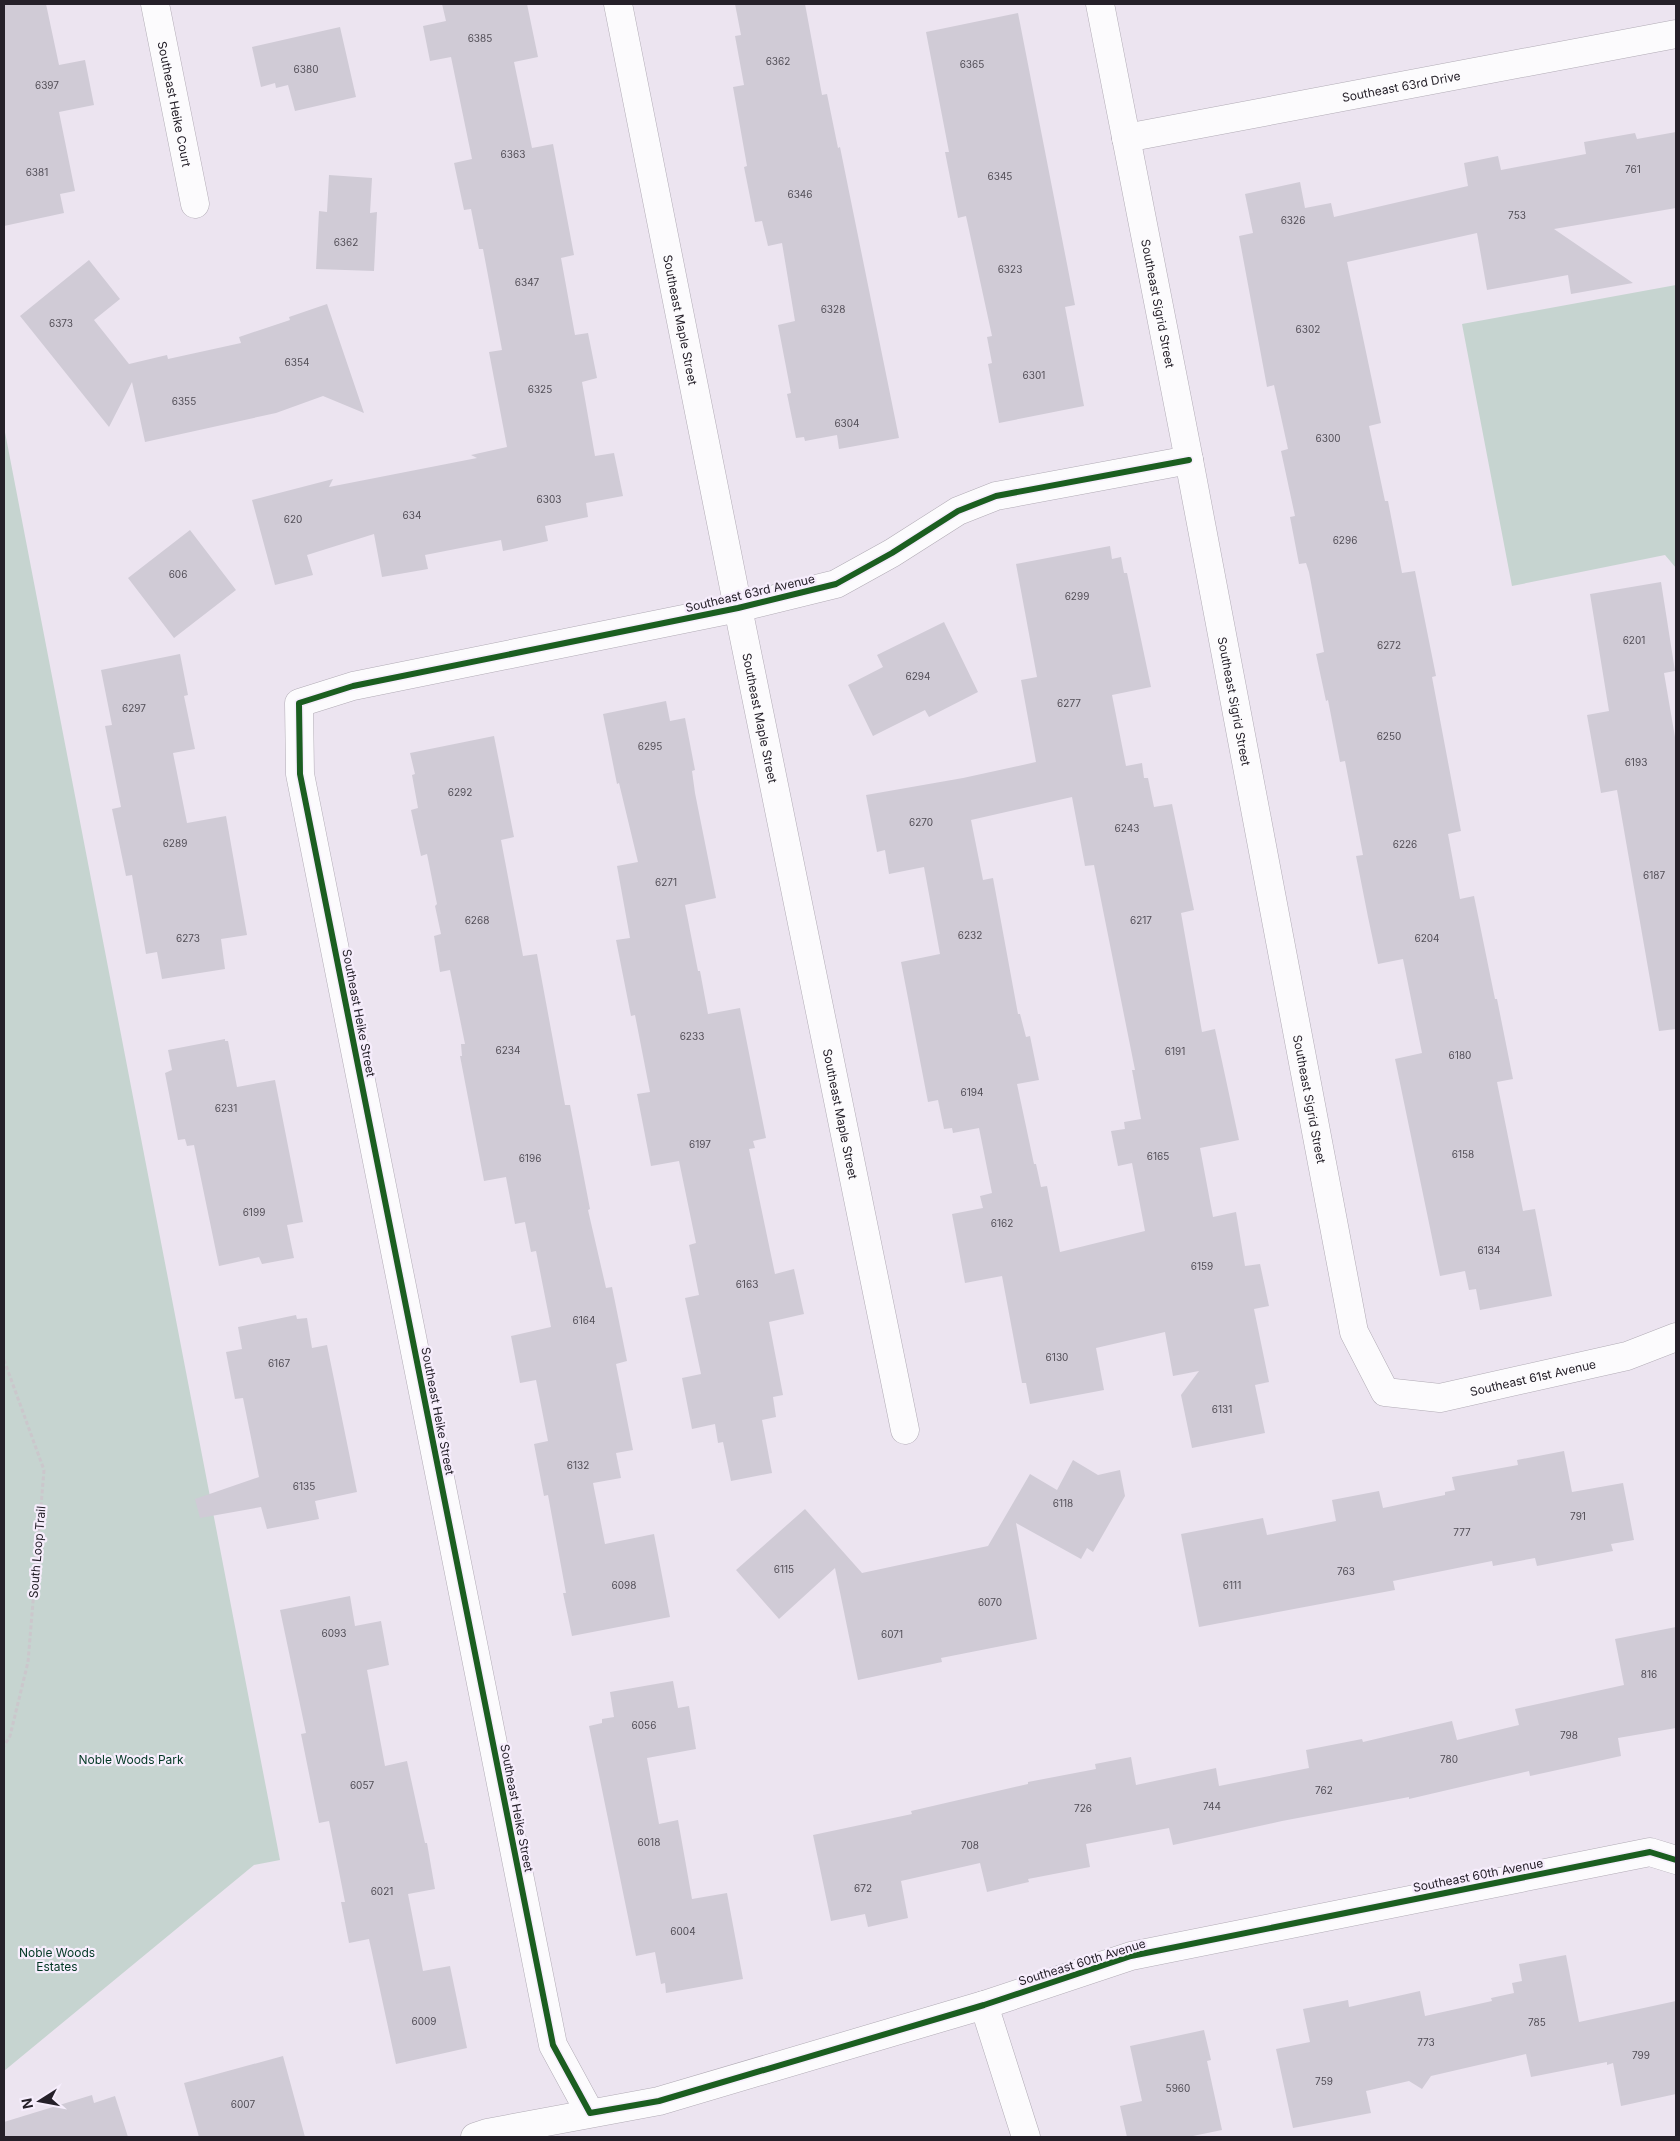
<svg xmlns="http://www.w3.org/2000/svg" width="1680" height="2141" font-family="Inter,sans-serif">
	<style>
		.green { fill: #c6d4d0 }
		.building { fill: #d0cbd6; fill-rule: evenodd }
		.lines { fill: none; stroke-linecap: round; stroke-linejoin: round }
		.minor-casing { stroke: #b1abb5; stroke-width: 29 }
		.path { stroke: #cbc7cc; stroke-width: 3; stroke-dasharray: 4 2.5; stroke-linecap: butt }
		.minor { stroke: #fcfbfd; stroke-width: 28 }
		.cycleway-casing { stroke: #f6edfc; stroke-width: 9 }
		.cycleway { stroke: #1b5e20; stroke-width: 6 }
		.labels { text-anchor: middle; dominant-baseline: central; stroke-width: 4.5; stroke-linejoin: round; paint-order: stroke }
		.number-label { font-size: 10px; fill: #524e57 }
		.street-label { font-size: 12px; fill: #252029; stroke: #f6edfc }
		.park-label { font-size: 12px; fill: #013723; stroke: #f6edfc }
	</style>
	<rect width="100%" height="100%" fill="#ece4f0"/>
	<path class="green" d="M1676,285V568L1665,555L1512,586L1462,324Z
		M4,427L280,1860L254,1865L4,2071Z"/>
	<path class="building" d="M4,4H46L59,65L85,60L94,105L59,112L75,191L60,194L64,213L4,226Z
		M442,4H527L538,57L514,62L532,148L553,144L574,255L561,258L575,335L588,333L597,378L582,382L595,456L614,453L623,496L586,503L588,517L545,526L548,541L503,551L501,540L425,555L428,569L382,577L374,534L307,555L313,575L275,585L252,500L333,479L329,487L477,458L471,455L507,447L489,352L502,350L483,249H479L471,209L464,210L454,163L472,159L451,57L430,61L423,26L446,21Z
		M735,4H805L822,95L827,94L838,148L840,147L899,438L839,449L837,435L805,441L804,437L796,438L787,394L791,393L778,325L795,321L782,243L768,246L762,221L755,222L744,167L747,166L733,87L744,85L735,36L741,35Z
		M1018,13L1075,305L1065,307L1084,406L999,423L988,364L992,363L987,337L992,336L966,216L958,218L945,152H949L926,32Z
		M340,27L356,97L295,111L288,85L276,88L275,83L261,87L252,47Z
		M1676,132V208L1554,229L1633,283L1571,294L1568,275L1487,290L1477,233L1347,262L1381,423L1369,426L1385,501H1388L1402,573L1415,571L1436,676L1432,677L1461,831L1448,834L1460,899L1474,896L1495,999H1497L1513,1079L1497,1082L1523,1211L1535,1209L1552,1296L1480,1310L1476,1289L1469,1290L1465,1271L1440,1276L1395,1059L1422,1053L1403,959L1378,964L1368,917L1356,856L1363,855L1345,761L1340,762L1328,700L1326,701L1316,654L1324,652L1309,572L1306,563L1299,564L1290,517L1295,516L1281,451L1288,449L1274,385L1267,387L1239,236L1253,233L1245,194L1300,182L1305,208L1331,203L1334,217L1468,186L1464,163L1498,156L1501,170L1586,154L1584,142L1635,133L1637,139Z
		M329,175L372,178L370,213L377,212L374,271L316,269L319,211L327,212Z
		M89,260L120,299L94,320L129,364L167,355L168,359L241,343L239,337L290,320L289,317L327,304L364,413L323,396L276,413L145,442L132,382L109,427L20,316Z
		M190,530L236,590L174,638L128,578Z
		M1110,546L1112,559L1121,557L1124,573H1127L1151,687L1112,695L1126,766L1142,763L1144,778H1148L1154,807L1172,804L1194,910L1181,913L1202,1032L1215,1029L1239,1140L1200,1148L1213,1217L1236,1212L1245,1266L1260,1264L1269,1306L1254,1309L1269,1382L1255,1385L1265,1433L1192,1448L1181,1395L1199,1371L1173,1376L1165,1332L1096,1348L1104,1390L1030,1404L1026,1383H1022L1002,1276L965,1283L952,1214L983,1208L980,1196L992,1193L979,1128L953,1133L952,1128L944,1129L938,1100L928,1102L901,962L940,954L924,867L889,874L885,850L877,852L866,795L963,778L1036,762L1021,680L1037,677L1016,564ZM1072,797L1085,866L1094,865L1135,1070H1132L1141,1119L1124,1122L1125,1129L1111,1131L1118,1166L1132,1163L1145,1231L1060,1252L1047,1186L1041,1187L1036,1164H1034L1017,1084L1039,1080L1030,1036L1026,1037L1020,1014H1018L993,878L983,880L971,820Z
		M1661,582L1675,671L1664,673L1676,743V1029L1659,1031L1617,790L1601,793L1587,715L1609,711L1590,594Z
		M944,622L978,692L929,717L925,710L873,736L848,685L883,667L877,655Z
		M180,654L188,695L184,696L195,749L173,753L187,823L226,816L247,935L221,939L225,969L162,979L157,952L146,954L132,875L126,876L112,809L121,807L105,726L112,725L101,670Z
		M666,701L670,721L685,718L695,770L692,771L695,793L716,898L685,905L698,971H700L708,1014L740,1008L766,1138L753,1141L755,1148L749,1149L757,1188L775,1274L794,1269L804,1314L769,1322L783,1395L773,1397L776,1417L762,1420L772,1473L731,1481L723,1442L718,1443L715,1424L692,1429L682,1378L701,1374L685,1298L699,1295L689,1245L696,1243L679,1161L651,1166L637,1094L650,1092L635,1015L631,1016L616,940L630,938L617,866L638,862L619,783L617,784L603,714Z
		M494,736L514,837L501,840L523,956L537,954L565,1105H570L590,1209L588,1210L606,1288L612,1287L627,1361L616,1364L633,1450L616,1453L621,1478L593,1483L605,1544L654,1534L670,1617L572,1636L563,1593H566L548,1495L544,1496L534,1444L548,1441L536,1380L520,1383L511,1336L551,1327L536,1251L531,1252L525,1222L515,1224L506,1177L484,1181L460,1056H462L461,1044H465L450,970L440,972L434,936L441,934L435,906L437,904L427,854L421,856L411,810L418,808L412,775L415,774L410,753Z
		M225,1039V1041H228L237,1087L275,1080L303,1222L287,1225L294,1258L262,1264L259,1257L219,1266L194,1145L187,1146L185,1139L178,1140L165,1073L172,1070L168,1050Z
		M296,1315L297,1319L307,1318L312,1348L327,1345L357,1492L315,1501L319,1519L267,1529L261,1507L200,1518L195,1499L259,1477L243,1398L235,1399L226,1352L242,1349L238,1327Z
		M1564,1451L1572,1492L1623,1483L1634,1540L1611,1544L1613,1551L1537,1566L1535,1558L1493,1566L1492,1561L1393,1581L1395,1590L1199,1627L1181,1534L1263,1518L1267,1535L1336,1521L1332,1500L1379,1491L1383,1508L1445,1495V1492L1455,1490L1452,1477L1518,1465L1517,1460Z
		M1073,1460L1098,1475L1120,1470L1125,1496L1093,1552L1087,1548L1081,1559L1016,1523L1037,1639L941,1658L942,1662L858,1680L835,1568L779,1619L736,1570L805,1509L862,1573L988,1546L1030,1474L1057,1490Z
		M350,1596L355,1626L381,1621L389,1665L367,1670L385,1766L407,1761L425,1843H427L435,1889L408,1894L423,1971L450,1966L467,2048L396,2064L369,1939L349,1943L341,1902H345L329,1821L319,1823L301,1734L306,1733L280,1610Z
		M1676,1627V1728L1618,1738L1621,1756L1530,1776L1529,1771L1409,1799V1797L1282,1821L1173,1845L1169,1828L1086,1844L1090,1867L1028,1879L1029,1882L987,1892L980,1863L901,1881L908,1918L868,1927L865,1914L831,1921L813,1835L912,1814L911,1811L1028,1784V1782L1096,1769L1095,1764L1131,1757L1136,1785L1216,1768L1219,1786L1309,1768L1306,1750L1362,1739L1363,1742L1452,1721L1457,1740L1519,1725L1515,1709L1624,1685L1615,1639Z
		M673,1681L678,1708L689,1706L696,1749L647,1758L659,1824L678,1820L692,1899L727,1893L743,1979L666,1993L665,1983L661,1984L655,1952L636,1956L589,1726L602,1723V1719L614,1717L610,1692Z
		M1566,1955L1579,2022L1676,2001V2094L1621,2106L1613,2063L1607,2065V2062L1531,2077L1526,2054L1431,2076L1422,2089L1409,2081L1366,2091L1371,2113L1293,2128L1276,2049L1310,2042L1303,2009L1348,2000L1349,2007L1420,1991L1425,2016L1492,2001L1491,1998L1514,1993L1512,1983L1522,1981L1519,1964Z
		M1204,2030L1211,2060L1207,2061L1222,2130L1188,2137H1127L1120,2106L1142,2101L1130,2046Z
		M283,2056L305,2137H199L184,2083Z
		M92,2095L94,2103L115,2096L128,2137H4V2122Z"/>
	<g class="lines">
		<g class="minor-casing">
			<g id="minor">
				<path id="s1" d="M155,4L195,204"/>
				<path id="s2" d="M618,4L738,608L905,1430"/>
				<path id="s3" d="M1100,4L1189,460L1354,1332L1385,1392L1440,1398L1627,1356L1676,1337"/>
				<path id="s4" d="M1126,138L1676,34"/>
				<path d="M984,2005L1026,2137"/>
				<path d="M590,2113L553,2045L300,774L299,703L353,686L738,608L836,584L892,553L958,511L996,496L1189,460"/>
				<path d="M475,2137L487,2133L659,2101L984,2005L1131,1956L1650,1852L1676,1860"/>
			</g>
		</g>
		<path class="path" d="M4,1360L44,1470L28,1662L10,1736L4,1746"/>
		<use href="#minor" class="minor"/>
		<g class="cycleway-casing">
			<path id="cycleway" d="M1189,460L996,496L958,511L892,553L836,584L738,608L353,686L299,703L300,774L553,2045L590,2113L659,2101L984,2005L1131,1956L1650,1852L1676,1860"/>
		</g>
		<use href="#cycleway" class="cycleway"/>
	</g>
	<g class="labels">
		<g class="number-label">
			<text x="480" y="38">6385</text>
			<text x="778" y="61">6362</text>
			<text x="972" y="64">6365</text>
			<text x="306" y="69">6380</text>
			<text x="47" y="85">6397</text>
			<text x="513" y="154">6363</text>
			<text x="1633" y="169">761</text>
			<text x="37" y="172">6381</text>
			<text x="1000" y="176">6345</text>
			<text x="800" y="194">6346</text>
			<text x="1517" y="215">753</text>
			<text x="1293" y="220">6326</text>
			<text x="346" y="242">6362</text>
			<text x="1010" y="269">6323</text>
			<text x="527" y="282">6347</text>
			<text x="833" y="309">6328</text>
			<text x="61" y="323">6373</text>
			<text x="1308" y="329">6302</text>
			<text x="297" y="362">6354</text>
			<text x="1034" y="375">6301</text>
			<text x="540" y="389">6325</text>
			<text x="184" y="401">6355</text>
			<text x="847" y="423">6304</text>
			<text x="1328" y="438">6300</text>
			<text x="549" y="499">6303</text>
			<text x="412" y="515">634</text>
			<text x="293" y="519">620</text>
			<text x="1345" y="540">6296</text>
			<text x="178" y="574">606</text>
			<text x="1077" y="596">6299</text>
			<text x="1634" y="640">6201</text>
			<text x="1389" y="645">6272</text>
			<text x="918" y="676">6294</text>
			<text x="1069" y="703">6277</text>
			<text x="134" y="708">6297</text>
			<text x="1389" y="736">6250</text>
			<text x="650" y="746">6295</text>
			<text x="1636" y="762">6193</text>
			<text x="460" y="792">6292</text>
			<text x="921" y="822">6270</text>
			<text x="1127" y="828">6243</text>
			<text x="175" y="843">6289</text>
			<text x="1405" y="844">6226</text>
			<text x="1654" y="875">6187</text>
			<text x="666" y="882">6271</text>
			<text x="477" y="920">6268</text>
			<text x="1141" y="920">6217</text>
			<text x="970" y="935">6232</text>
			<text x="188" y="938">6273</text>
			<text x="1427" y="938">6204</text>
			<text x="692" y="1036">6233</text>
			<text x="508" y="1050">6234</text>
			<text x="1175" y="1051">6191</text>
			<text x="1460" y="1055">6180</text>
			<text x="972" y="1092">6194</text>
			<text x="226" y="1108">6231</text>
			<text x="700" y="1144">6197</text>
			<text x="1463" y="1154">6158</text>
			<text x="1158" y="1156">6165</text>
			<text x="530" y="1158">6196</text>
			<text x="254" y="1212">6199</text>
			<text x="1002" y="1223">6162</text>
			<text x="1489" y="1250">6134</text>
			<text x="1202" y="1266">6159</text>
			<text x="747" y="1284">6163</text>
			<text x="584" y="1320">6164</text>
			<text x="1057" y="1357">6130</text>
			<text x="279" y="1363">6167</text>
			<text x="1222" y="1409">6131</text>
			<text x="578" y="1465">6132</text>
			<text x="304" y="1486">6135</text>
			<text x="1063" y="1503">6118</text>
			<text x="1578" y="1516">791</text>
			<text x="1462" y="1532">777</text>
			<text x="784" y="1569">6115</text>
			<text x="1346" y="1571">763</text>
			<text x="624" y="1585">6098</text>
			<text x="1232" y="1585">6111</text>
			<text x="990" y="1602">6070</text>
			<text x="334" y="1633">6093</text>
			<text x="892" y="1634">6071</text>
			<text x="1649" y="1674">816</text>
			<text x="644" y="1725">6056</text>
			<text x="1569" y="1735">798</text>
			<text x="1449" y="1759">780</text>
			<text x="362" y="1785">6057</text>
			<text x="1324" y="1790">762</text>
			<text x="1212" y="1806">744</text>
			<text x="1083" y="1808">726</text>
			<text x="649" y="1842">6018</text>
			<text x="970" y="1845">708</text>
			<text x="863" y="1888">672</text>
			<text x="382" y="1891">6021</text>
			<text x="683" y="1931">6004</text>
			<text x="424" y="2021">6009</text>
			<text x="1537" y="2022">785</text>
			<text x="1426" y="2042">773</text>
			<text x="1641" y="2055">799</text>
			<text x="1324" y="2081">759</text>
			<text x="1178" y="2088">5960</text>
			<text x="243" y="2104">6007</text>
		</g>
		<g class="street-label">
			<text stroke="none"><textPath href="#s4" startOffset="280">Southeast 63rd Drive</textPath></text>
			<text stroke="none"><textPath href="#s1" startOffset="102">Southeast Heike Court</textPath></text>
			<text stroke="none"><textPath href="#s3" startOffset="305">Southeast Sigrid Street</textPath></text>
			<text stroke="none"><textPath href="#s2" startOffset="322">Southeast Maple Street</textPath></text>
			<text transform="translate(750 593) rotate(-13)">Southeast 63rd Avenue</text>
			<text stroke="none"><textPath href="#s3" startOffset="710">Southeast Sigrid Street</textPath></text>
			<text stroke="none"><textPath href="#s2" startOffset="728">Southeast Maple Street</textPath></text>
			<text transform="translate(359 1013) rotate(79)">Southeast Heike Street</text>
			<text stroke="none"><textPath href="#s3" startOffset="1115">Southeast Sigrid Street</textPath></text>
			<text stroke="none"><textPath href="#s2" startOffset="1132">Southeast Maple Street</textPath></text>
			<text stroke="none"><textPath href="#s3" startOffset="1570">Southeast 61st Avenue</textPath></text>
			<text transform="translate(438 1411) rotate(79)">Southeast Heike Street</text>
			<text transform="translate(37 1552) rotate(-85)">South Loop Trail</text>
			<text transform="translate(517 1808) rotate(79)">Southeast Heike Street</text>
			<text transform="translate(1478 1875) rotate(-11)">Southeast 60th Avenue</text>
			<text transform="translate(1082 1962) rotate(-17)">Southeast 60th Avenue</text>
		</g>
		<g class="park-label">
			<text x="131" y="1759">Noble Woods Park</text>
			<text x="57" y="1952">Noble Woods<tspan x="57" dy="14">Estates</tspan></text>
		</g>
	</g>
	<rect width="1680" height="2141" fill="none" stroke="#252029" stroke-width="10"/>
	<g transform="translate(40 2101) rotate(259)" stroke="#f6edfc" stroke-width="4" paint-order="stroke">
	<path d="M0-4L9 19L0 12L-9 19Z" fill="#252029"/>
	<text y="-8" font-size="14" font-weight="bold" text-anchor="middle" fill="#252029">N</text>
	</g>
</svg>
